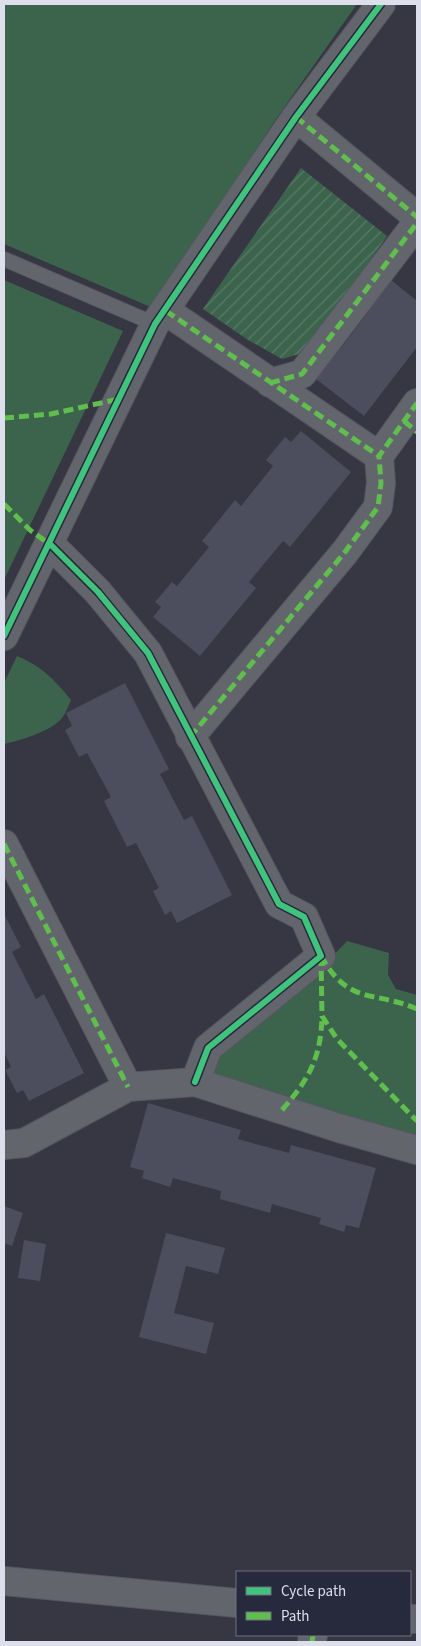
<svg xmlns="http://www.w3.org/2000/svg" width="421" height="1646" font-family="'Source Sans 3',sans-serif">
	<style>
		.grass { fill: #3c644d }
		.garden { fill: url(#garden-furrows) }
		.building { fill: #4c4d5d }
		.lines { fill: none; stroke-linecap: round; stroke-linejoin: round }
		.service-casing { stroke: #55555f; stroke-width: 16 }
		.minor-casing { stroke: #55555f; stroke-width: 30 }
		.service { stroke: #63656d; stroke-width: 14 }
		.minor { stroke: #63656d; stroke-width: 28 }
		.quiet { stroke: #5fbe4e; stroke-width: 5; stroke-dasharray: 10 5; stroke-linecap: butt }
		.cycleway-casing { stroke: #27293c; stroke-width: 9 }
		.cycleway { stroke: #40c37c; stroke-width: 6 }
	</style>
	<defs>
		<pattern id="garden-furrows" width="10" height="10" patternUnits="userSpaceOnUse" patternTransform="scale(1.25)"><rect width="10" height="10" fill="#3c644d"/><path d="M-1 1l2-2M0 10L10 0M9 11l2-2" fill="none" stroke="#587a67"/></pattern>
	</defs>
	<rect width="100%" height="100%" fill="#363742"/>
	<path class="grass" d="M4,4H357L276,119L153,308L4,244Z
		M4,280L123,331L4,580Z
		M17,656C40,665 56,681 71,700C68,706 66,713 62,718C50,732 21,740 4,744V683Z
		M347,941L389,953L388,975L396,989L417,995V1141L208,1072L216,1051L329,960Z"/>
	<path class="garden" d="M301,168L387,236L334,312L299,354L282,359L248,340L203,309Z"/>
	<path class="building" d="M390,279L417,301V347L364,416L316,379L331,341L341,348L368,312L358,305Z
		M301,431L351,472L290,547L283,541L249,582L256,588L200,656L153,617L161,607L155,602L172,582L177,586L209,547L202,541L235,500L241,506L273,466L266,460L285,437L291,442Z
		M125,683L169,769L160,774L184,820L192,816L232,895L177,923L171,911L165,915L153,891L159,888L136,843L127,847L104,801L111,797L87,753L79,757L65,730L72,726L66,713Z
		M4,914L21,947L12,952L36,999L44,994L84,1073L29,1101L23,1090L17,1093L5,1070L11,1067L4,1052Z
		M148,1103L241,1130L238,1139L289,1153L291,1145L376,1168L359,1228L346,1225L344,1232L319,1224L321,1218L272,1204L270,1213L220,1199L221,1191L173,1178L170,1187L142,1178L144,1171L130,1167Z
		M4,1206L23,1213L12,1246L4,1243Z
		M166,1233L225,1248L218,1274L186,1266L174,1313L214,1323L206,1354L139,1337Z
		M24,1240L46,1244L40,1281L18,1278Z"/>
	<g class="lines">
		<g class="service-casing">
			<path id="service" d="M4,259L155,324"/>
		</g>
		<g class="minor-casing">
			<path id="minor" d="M296,117L417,217
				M166,311L379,456
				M270,383L302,374L417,223
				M49,543L98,592L148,653L279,904L304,917L321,956L208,1048L195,1082
				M4,636L155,324L296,117L381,4
				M190,737L345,552L378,507L381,483L379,456L417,403
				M4,844L128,1087
				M4,1145L24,1143L128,1087L195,1082L339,1128L417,1150
				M4,1581L237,1603
				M410,1619H417
				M312,1642L313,1635"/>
		</g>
		<use href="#service" class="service"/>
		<use href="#minor" class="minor"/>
		<path class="quiet" d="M296,117L417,217
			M166,311L379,456
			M270,383L302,374L417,223
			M4,418L51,414L119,399
			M404,421L417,432
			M4,504L30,530L52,546
			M190,737L345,552L378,507L381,483L379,456L417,403
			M4,844L128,1087
			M321,956L322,1016L337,1039L417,1121
			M321,956C349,1006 373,990 417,1009
			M282,1110C309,1079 321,1058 322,1016
			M312,1642L313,1635"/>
		<g class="cycleway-casing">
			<path id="cycleway" d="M49,543L98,592L148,653L279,904L304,917L321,956L208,1048L195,1082
				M4,636L155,324L296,117L381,4"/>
		</g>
		<use href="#cycleway" class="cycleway"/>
	</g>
	<rect width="421" height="1646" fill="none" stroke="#dddfec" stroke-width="10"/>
	<rect x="236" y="1571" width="175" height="65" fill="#27293c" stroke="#707282"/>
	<rect x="246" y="1587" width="25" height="8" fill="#40c37c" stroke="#707282"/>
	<text x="281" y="1596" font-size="15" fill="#dddfec">Cycle path</text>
	<rect x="246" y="1612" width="25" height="8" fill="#5fbe4e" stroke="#707282"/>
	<text x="281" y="1621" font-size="15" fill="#dddfec">Path</text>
</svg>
